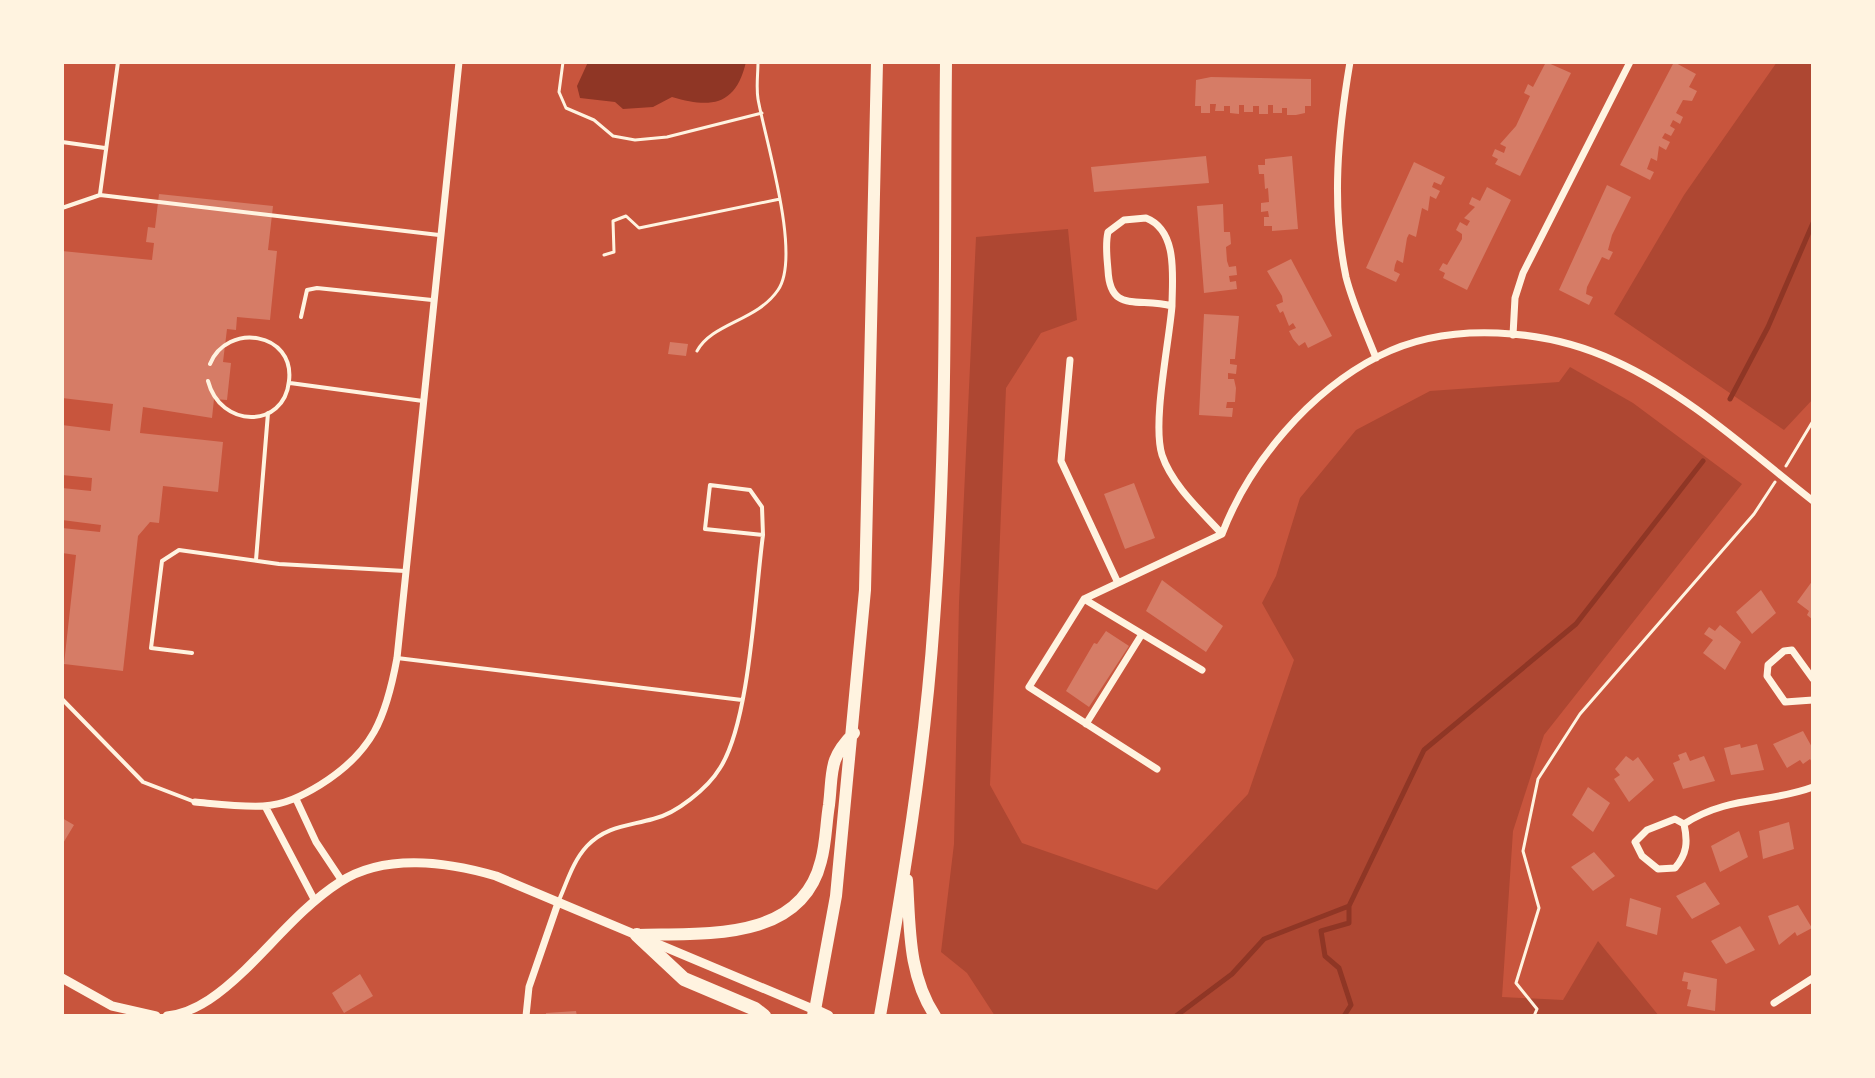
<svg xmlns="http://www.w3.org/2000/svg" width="1875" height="1078" viewBox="0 0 1875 1078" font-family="Roboto,sans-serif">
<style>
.green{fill:#ae4732}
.water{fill:#8f3625}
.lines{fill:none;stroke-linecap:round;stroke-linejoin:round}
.stream{stroke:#8f3625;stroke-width:5}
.building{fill:#d67c66}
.path{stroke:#fff3e0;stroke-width:3}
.service{stroke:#fff3e0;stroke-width:4}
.minor{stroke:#fff3e0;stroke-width:7}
.tertiary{stroke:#fff3e0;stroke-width:9}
.secondary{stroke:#fff3e0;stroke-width:11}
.trunk{stroke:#fff3e0;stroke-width:12}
.motorway{stroke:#fff3e0;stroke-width:14}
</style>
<rect width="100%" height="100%" fill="#c8553d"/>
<path class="green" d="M1777 62H1813V399L1784 430 1614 314 1684 195Z
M1068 229 1077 320 1041 333 1006 388 990 785 1022 843 1157 890 1248 794 1294 660 1262 603 1276 576 1300 498 1356 430 1430 391 1559 382 1570 367 1633 403 1742 484 1544 735 1513 831 1502 997 1563 1000 1598 941 1659 1016H995L967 973 941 952 954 844 959 603 976 237Z"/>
<path class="water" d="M588 62H746C736 105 712 109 672 97L653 107 623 109 615 102 580 98 577 86Z"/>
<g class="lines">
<path class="stream" d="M1730 399 1768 327 1813 223
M1176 1016 1232 974 1264 939 1349 906 1424 750 1576 624 1703 461
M1344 1016 1351 1005 1339 968 1325 956 1321 931 1349 923V906"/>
</g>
<path class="building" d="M1546 62 1571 73 1520 176 1495 164 1498 159 1492 156 1495 149 1504 153 1506 147 1500 144 1516 126 1530 96 1524 93 1528 84 1533 87Z
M1674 62 1696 74 1689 87 1697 91 1692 101 1683 100 1676 113 1683 117 1680 124 1673 120 1670 126 1675 129 1671 136 1665 133 1662 138 1670 142 1666 150 1659 146 1657 161 1651 158 1647 169 1654 172 1650 180 1620 165Z
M1211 77 1311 79V106H1305V113L1296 115H1287V108H1282V113H1273V105H1268V114H1259V106H1253V112H1244V105H1239V114L1230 113V106H1224V111H1215L1216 104H1210V113H1201V106H1195L1196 80Z
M1206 156 1209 183 1094 192 1091 167Z
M1292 156 1298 229 1272 231V226H1264V217H1269L1268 211 1261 212V203L1269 202 1268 188 1265 189 1264 174H1259L1258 165H1265V159Z
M1414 162 1445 177 1441 185 1434 182 1432 187 1440 191 1436 199 1430 196 1428 211 1422 208 1416 237 1409 234 1407 238 1403 263 1397 260 1395 265 1394 271 1400 274 1396 282 1366 268Z
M1607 185 1631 197 1612 235 1608 250 1613 252 1609 260 1602 257 1587 287 1586 294 1593 297 1589 305 1559 290Z
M1487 187 1511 200 1467 290 1443 278 1445 273 1439 270 1443 263 1447 265 1462 239V234L1456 230 1460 222 1467 226 1470 221 1464 218 1475 207 1469 204 1472 197 1480 201Z
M159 194 273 206 268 250 277 251 270 320 237 317 236 330 227 329 223 362 231 363 227 400 214 399 212 418 143 407 140 433 223 442 218 492 163 486 159 523 150 522 138 536 123 671 64 664 76 555 62 553V528L100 532 101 525 62 520V488L91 491 92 478 62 475V425L110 431 113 404 62 398V251L152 260 154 243 146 242 148 227 155 228Z
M1223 204 1224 232H1230L1231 244 1226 247 1227 261 1229 267 1236 266 1237 275 1229 276 1230 282 1236 281 1237 289 1204 293 1197 206Z
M1291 259 1332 336 1308 348 1305 342 1299 346 1293 339 1289 331 1296 328 1293 323 1289 326 1283 311 1280 313 1276 305 1283 302 1282 296 1267 271Z
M1204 314 1239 316 1235 359H1230V364L1237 365 1236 374 1228 373V379H1234L1236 388 1235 402H1227L1226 408H1233L1232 417 1199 415Z
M670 342 688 344 686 356 668 354Z
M1134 483 1155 538 1125 549 1104 494Z
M1162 580 1223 626 1206 652 1146 611Z
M1813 580V620L1807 615 1809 611 1797 602Z
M1761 590 1776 613 1752 634 1736 612Z
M1720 625 1741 642 1725 670 1703 653 1713 640 1704 634 1709 627 1715 631Z
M1106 631 1129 646 1089 707 1066 691 1094 643 1097 644Z
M1803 731 1813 749V764L1810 759 1803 764 1800 760 1787 768 1773 744Z
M1740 744 1741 748 1757 744 1764 770 1731 775 1724 748Z
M1686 752 1690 761 1704 756 1715 781 1683 789 1673 763 1680 760 1678 755Z
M1626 756 1633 761 1638 757 1654 780 1629 802 1614 779 1620 775 1615 769Z
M1588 787 1610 803 1593 832 1572 815Z
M62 818 74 825 62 845Z
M1789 822 1794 849 1763 859 1759 831Z
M1739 831 1748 857 1720 872 1711 846Z
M1594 852 1615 876 1593 891 1571 867Z
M1705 882 1720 904 1692 919 1676 896Z
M1630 898 1661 908 1657 935 1626 926Z
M1798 905 1812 928 1797 936 1795 932 1779 945 1768 916Z
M1740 926 1755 950 1726 964 1711 941Z
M1684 972 1717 979 1715 1011 1687 1006 1691 990 1687 989 1688 982 1682 981Z
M360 974 373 996 344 1013 332 993Z
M576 1011 577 1016H546V1013Z"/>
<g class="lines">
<path class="path" d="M563 62 559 92 566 108 594 120 613 136 635 140 667 137 762 113
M604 255 614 252 613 221 626 216 639 228 780 199
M697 351C712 323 757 321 778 290 802 256 765 139 758 99 756 87 758 74 758 62
M1786 466 1813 421
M1534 1016 1537 1009 1516 983 1539 908 1523 851 1538 779 1580 714 1754 514 1775 482"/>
<path class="service" d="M62 142 105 148
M100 194 118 62
M62 208 100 195 439 235
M301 317 307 290 317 288 432 300
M208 381C220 428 284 430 289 381 295 332 227 322 210 364
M290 383 423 401
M256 560 268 413
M192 653 151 648 162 561 179 550 279 564 405 571
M397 658 742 700
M62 699 143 782 195 802
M559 900C567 882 573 861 587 846 606 826 628 826 653 819 676 814 708 788 720 768 750 722 755 593 763 535L762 507 750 490 710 485 705 529 763 535"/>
<path class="minor" d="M1350 62C1338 133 1331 205 1346 277 1353 305 1366 332 1376 358
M1146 218C1179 231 1172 279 1172 306 1138 297 1110 314 1108 270 1107 257 1105 245 1108 232L1124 220Z
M1172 306C1169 343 1152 423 1162 455 1172 485 1201 511 1222 534
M1513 335 1515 298 1523 273 1630 62
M1070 360 1061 461 1118 583
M1222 534C1249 463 1310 391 1379 356 1449 320 1547 329 1615 361 1688 394 1750 452 1813 501
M1084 599 1202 670
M1813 679 1792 650 1784 651 1768 665 1767 676 1785 702 1813 700
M1086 724 1142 634
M1157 769 1029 687 1084 599 1222 534
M296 799 316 842 342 881
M195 802C217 804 240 807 263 806 284 805 302 796 320 785 373 752 386 718 397 658L459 62
M265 806 315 901
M1675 819 1684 824C1688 842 1687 854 1675 868L1658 869 1642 856 1635 842 1647 830Z
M1684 824C1729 795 1768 804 1813 787
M1774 1003 1813 978
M526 1016 529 987 558 903"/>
<path class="tertiary" d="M62 978 112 1006 156 1016
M167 1016C197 1013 223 991 245 970 275 941 304 905 340 882 385 853 448 862 496 876L815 1010"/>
<path class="secondary" d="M815 1010 828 1016"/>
<path class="trunk" d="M907 880C910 928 908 975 935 1016
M637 935C702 933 801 943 821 861 826 843 826 823 829 805 833 771 828 759 854 733
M815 1010 836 896 865 590 877 62
M880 1016C903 885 925 752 934 620 948 434 944 248 946 62"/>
<path class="motorway" d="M637 935 684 979 755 1009 764 1016
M814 1016 815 1010"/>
</g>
<rect width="1875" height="1078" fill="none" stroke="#fff3e0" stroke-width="128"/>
</svg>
